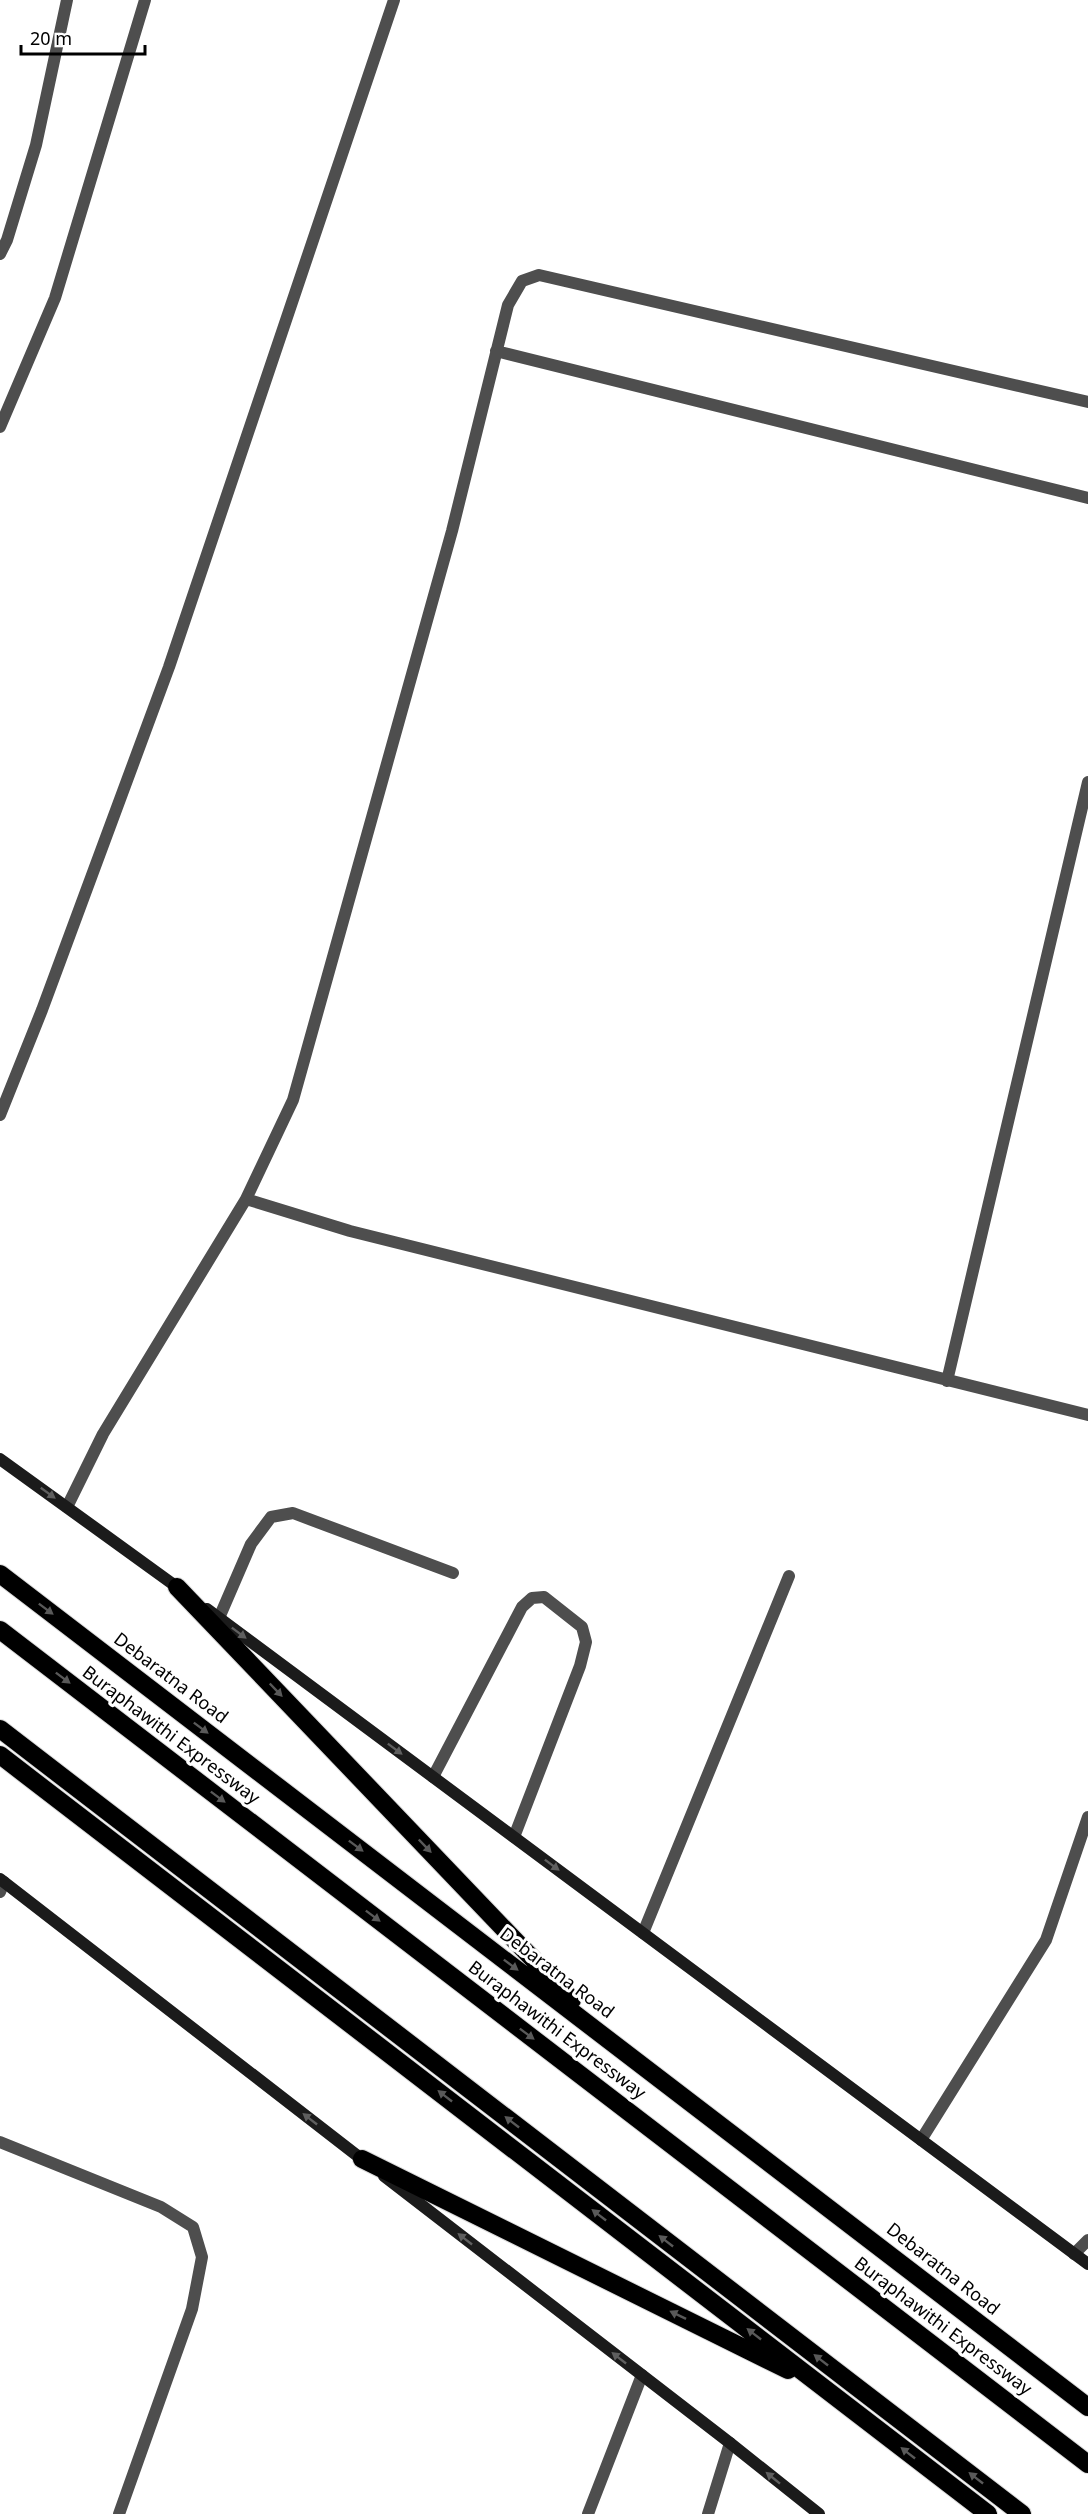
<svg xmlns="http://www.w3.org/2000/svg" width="1088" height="2514" viewBox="0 0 1088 2514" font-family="'Noto Sans',sans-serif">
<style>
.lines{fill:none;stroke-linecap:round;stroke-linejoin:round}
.highway-casing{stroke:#dbdbdb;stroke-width:20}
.lane{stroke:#4e4e4e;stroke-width:12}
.street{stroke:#4e4e4e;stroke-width:12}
.secondary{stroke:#1b1b1b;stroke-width:12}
.highway{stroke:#000;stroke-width:18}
.oneway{fill:#5f5f5f}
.oneway2{fill:#595959}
.labels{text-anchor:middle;stroke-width:6;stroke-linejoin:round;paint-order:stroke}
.street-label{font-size:18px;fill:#000;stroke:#fff}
</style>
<rect width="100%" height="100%" fill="#fff"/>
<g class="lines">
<defs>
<path id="highway" d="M0 1574 1088 2407
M177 1587 572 2000
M0 1630 1088 2464
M0 1729 1022 2514
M0 1755 988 2514
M362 2159 788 2370"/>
</defs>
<use href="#highway" class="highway-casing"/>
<path class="lane" d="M0 254 7 240 36 145 67 0
M496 351 1088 498
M0 427 55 298 145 0
M246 1199 350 1231 1088 1415
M947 1381 1088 782
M67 1507 103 1434 246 1199 293 1100 452 531 508 305 522 281 539 275 1088 402
M219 1618 251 1544 271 1517 293 1513 453 1573
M433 1777 522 1607 532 1598 544 1597 582 1627 586 1642 580 1666 514 1837
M0 1892 4 1882
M643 1933 789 1576
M921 2140 1046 1940 1088 1817
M0 2142 161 2207 193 2227 202 2257 192 2309 119 2514
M1074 2254 1088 2240
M588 2514 642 2375
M708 2514 730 2443"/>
<path class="street" d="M0 1115 42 1010 169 667 394 0"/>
<path class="secondary" d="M0 1459 181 1590
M207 1609 1088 2264
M0 1879 368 2164
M384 2176 730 2443 819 2514"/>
<use href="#highway" class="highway"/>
</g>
<defs><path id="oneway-solid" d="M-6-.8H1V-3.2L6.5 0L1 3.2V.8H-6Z" transform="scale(1.5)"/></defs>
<g class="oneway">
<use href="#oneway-solid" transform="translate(48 1493) rotate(36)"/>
<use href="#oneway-solid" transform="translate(239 1633) rotate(37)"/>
<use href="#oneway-solid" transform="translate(395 1749) rotate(37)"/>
<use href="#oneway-solid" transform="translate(552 1865) rotate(37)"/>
<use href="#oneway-solid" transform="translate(310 2119) rotate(-142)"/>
<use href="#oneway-solid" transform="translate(465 2239) rotate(-142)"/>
<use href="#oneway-solid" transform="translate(619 2358) rotate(-142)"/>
<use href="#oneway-solid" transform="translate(773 2478) rotate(-141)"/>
</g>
<g class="oneway2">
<use href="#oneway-solid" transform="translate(46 1609) rotate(37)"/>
<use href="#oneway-solid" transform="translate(63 1678) rotate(37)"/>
<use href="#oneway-solid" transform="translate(276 1690) rotate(46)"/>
<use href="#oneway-solid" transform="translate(201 1728) rotate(37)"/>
<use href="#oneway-solid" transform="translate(218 1797) rotate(37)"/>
<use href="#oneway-solid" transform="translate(356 1846) rotate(37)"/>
<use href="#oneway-solid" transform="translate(425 1846) rotate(46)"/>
<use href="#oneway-solid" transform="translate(373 1916) rotate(37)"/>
<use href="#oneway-solid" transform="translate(511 1965) rotate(37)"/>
<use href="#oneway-solid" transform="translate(527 2034) rotate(37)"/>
<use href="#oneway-solid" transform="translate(445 2096) rotate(-142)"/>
<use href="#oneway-solid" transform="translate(512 2122) rotate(-142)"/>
<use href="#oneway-solid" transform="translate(599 2215) rotate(-142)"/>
<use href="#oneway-solid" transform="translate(666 2241) rotate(-142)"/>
<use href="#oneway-solid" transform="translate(678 2315) rotate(-154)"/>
<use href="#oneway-solid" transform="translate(754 2334) rotate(-142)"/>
<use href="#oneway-solid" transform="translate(821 2360) rotate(-142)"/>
<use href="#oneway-solid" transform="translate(908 2453) rotate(-142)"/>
<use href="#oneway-solid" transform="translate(976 2478) rotate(-142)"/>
</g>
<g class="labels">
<g class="street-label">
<text transform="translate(171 1678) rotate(37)" y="6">Debaratna Road</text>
<text transform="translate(171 1735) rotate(37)" y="6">Buraphawithi Expressway</text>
<text transform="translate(557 1973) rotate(37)" y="6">Debaratna Road</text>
<text transform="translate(557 2030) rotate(37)" y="6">Buraphawithi Expressway</text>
<text transform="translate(943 2269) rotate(38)" y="6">Debaratna Road</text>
<text transform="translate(943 2326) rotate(37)" y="6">Buraphawithi Expressway</text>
</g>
</g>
<path d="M21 45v9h124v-9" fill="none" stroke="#000000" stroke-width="3"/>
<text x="30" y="45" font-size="18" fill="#000000" stroke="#ffffff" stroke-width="4.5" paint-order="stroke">20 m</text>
</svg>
